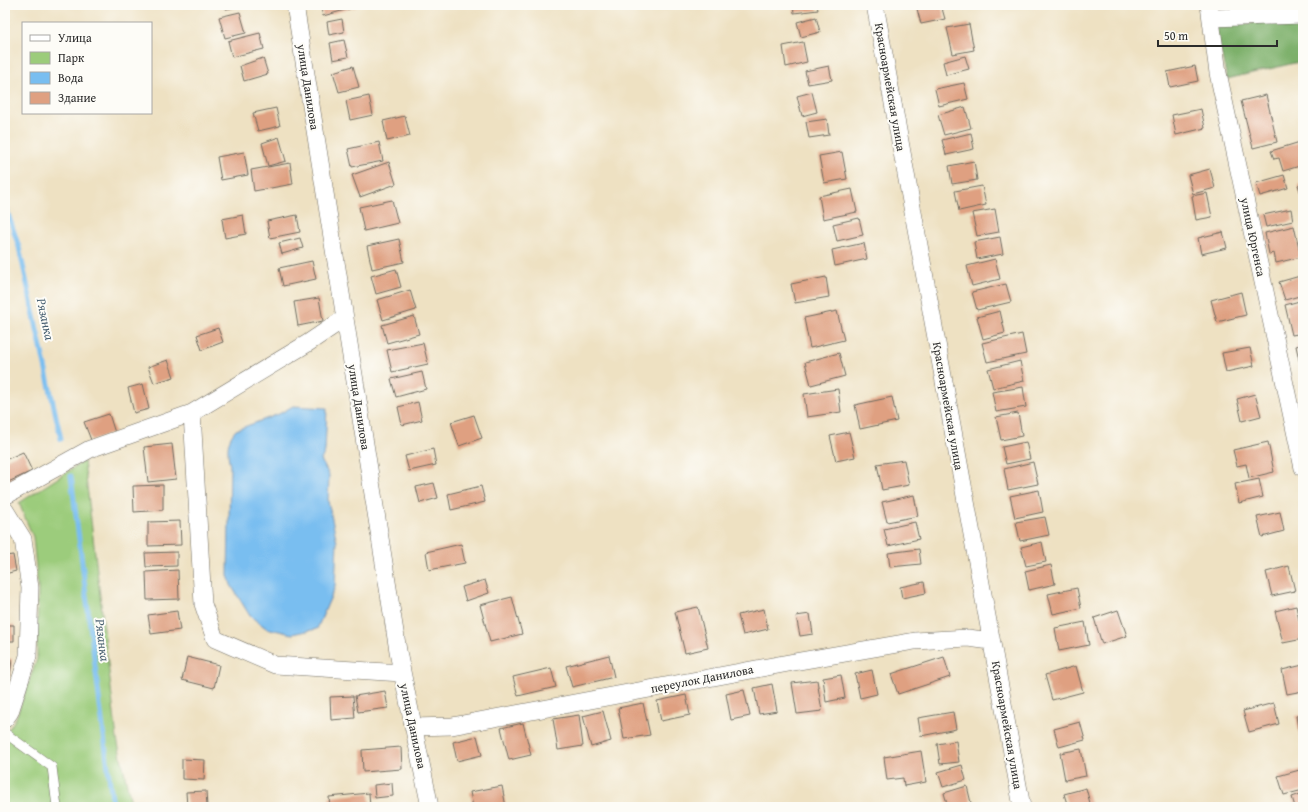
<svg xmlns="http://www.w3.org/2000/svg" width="1308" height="812" viewBox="0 0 1308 812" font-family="'Gentium Book Plus',serif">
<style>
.green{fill:#9ccc7b;stroke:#647c53}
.forest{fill:#7db06b;stroke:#546e4b}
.water{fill:#79bef0;stroke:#52748e}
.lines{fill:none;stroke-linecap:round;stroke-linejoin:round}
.stream{stroke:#79bef0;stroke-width:5}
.building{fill:#dfa081}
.service-casing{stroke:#6f6b60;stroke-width:10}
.minor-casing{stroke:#6f6b60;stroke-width:18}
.service{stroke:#fff;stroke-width:9}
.minor{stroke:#fff;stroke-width:17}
.labels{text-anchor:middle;stroke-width:4;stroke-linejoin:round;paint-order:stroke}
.street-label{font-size:12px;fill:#2b2b2b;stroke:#fdfcf7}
.water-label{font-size:13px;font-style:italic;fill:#465e70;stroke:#fdfcf7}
</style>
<rect width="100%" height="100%" fill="#fdfcf7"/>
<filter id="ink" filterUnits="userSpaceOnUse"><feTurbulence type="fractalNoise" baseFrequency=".025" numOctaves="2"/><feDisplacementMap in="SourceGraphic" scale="8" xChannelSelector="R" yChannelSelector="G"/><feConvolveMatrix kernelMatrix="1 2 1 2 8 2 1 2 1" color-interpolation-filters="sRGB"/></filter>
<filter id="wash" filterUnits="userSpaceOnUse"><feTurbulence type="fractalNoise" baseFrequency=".012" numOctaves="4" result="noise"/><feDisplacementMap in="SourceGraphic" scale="16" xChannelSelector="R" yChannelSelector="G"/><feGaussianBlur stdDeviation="0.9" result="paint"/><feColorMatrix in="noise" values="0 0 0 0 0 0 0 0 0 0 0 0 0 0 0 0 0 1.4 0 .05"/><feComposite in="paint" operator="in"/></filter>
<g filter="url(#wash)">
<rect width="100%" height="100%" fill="#eee1c2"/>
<path class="green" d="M84 461 117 739 132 807H5V735L16 718 37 659 38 588 33 537 19 503Z"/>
<path class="forest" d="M1303 20V61L1227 79 1215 25Z"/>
<path class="water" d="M293 406 327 408 325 451 321 460 329 475 328 501 337 542 335 587 317 629 292 634 266 628 250 616 231 585 228 575 230 466C227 452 226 441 236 430L279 414Z"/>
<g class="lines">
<path class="stream" d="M5 205 19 247 61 439
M71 476 113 807"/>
</g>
<g id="blocks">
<path class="building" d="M225 5H241V6L226 9Z
M320 5H356V7L323 16Z
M793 5H817L818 10 794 13Z
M916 5H941L945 19 921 24Z
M240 12 246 33 225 38 219 17Z
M816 17 820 32 801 37 797 22Z
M342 19 344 32 329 35 327 22Z
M969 24 974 50 953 54 947 28Z
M260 33 264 49 232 57 228 41Z
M344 40 348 57 333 60 330 43Z
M803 42 807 62 786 67 783 46Z
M965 56 969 69 946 75 943 62Z
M263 58 268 74 244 81 240 66Z
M353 66 359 87 339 92 333 72Z
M829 66 832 80 808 84 805 71Z
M1195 66 1198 81 1170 87 1167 72Z
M964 83 968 99 939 106 935 89Z
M812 92 817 112 802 116 797 96Z
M1266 95 1277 142 1253 148 1241 101Z
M369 96 373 115 350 120 346 101Z
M965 107 971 128 944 135 938 115Z
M276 108 280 126 258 131 253 113Z
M1201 109 1205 128 1176 135 1172 115Z
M405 116 410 136 387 141 383 121Z
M827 119 829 135 809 138 806 122Z
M971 133 974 149 946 155 942 140Z
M279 137 286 161 268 166 262 143Z
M379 142 383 161 352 167 348 149Z
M1300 142 1303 153V165L1283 171 1279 158 1274 159 1271 151Z
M244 152 248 175 221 180 217 157Z
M842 152 847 179 824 183 819 156Z
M974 161 977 180 952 184 949 166Z
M389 162 396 184 360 197 352 175Z
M290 163 293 184 254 191 251 170Z
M1210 169 1215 188 1193 194 1188 175Z
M1284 175 1288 188 1260 196 1256 183Z
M1303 183V200L1298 185Z
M982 186 986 205 959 211 955 191Z
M852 189 857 212 823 219 819 196Z
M1207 193 1212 217 1196 220 1192 196Z
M392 200 398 223 364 231 359 207Z
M995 209 999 232 977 236 972 213Z
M1291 209 1293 221 1266 227 1263 215Z
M243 215 246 234 225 238 222 219Z
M297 215 300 232 270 238 267 221Z
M859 218 863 235 837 241 833 224Z
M1294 226 1301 257 1276 263 1274 253 1269 254 1265 233Z
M1223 232 1227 248 1201 254 1198 238Z
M1000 237 1003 254 977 259 974 242Z
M300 238 303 248 282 254 279 243Z
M399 239 404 262 372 269 367 246Z
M864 243 867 259 835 266 832 250Z
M995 259 1000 279 972 286 967 266Z
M312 261 316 279 283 286 279 268Z
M396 269 401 287 376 294 371 276Z
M1300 276 1303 286V295L1285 300 1279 282Z
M826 277 829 297 795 303 791 284Z
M1006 284 1011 302 977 310 972 292Z
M410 290 416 310 383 320 377 300Z
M1241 292 1246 315 1217 322 1211 300Z
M319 298 323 321 298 326 294 302Z
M1303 300V333L1292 335 1285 305Z
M837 311 844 340 810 348 804 318Z
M1000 311 1005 333 983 339 977 317Z
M414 316 419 334 387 343 382 325Z
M218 328 223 342 202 350 197 335Z
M1022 334 1026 354 987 362 982 343Z
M423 343 428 364 392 372 387 350Z
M1303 344V373H1302L1296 346Z
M1250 348 1254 366 1226 372 1222 353Z
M839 353 845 376 811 385 805 362Z
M168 360 174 377 154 383 148 367Z
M1020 361 1024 381 993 388 988 369Z
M422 372 426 389 396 397 391 379Z
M143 384 149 409 134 413 128 388Z
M1023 387 1026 407 996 412 992 392Z
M838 389 841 412 807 417 804 394Z
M1255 394 1261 416 1242 421 1237 399Z
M892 397 897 421 860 429 855 405Z
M418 402 422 420 402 425 398 407Z
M1018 413 1022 436 1001 440 996 417Z
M109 414 115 433 91 440 84 422Z
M474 415 482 438 459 446 451 422Z
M849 432 855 457 836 461 830 436Z
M1026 442 1030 459 1006 464 1002 447Z
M1268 442 1274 472 1249 478 1246 464 1237 466 1233 450Z
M172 444 176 479 148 482 144 447Z
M433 449 436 465 409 471 405 456Z
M23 452 32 471 6 483 5 480V460Z
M904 460 909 485 882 490 877 464Z
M1033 462 1038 484 1008 490 1004 469Z
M1259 479 1263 497 1239 503 1235 484Z
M434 483 438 498 420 503 416 487Z
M163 485V510L134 512 133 486Z
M481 486 485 502 451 510 448 494Z
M1039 490 1043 512 1015 518 1010 496Z
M914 495 918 516 887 522 882 502Z
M1280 512 1284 531 1262 537 1257 517Z
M1045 517 1049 535 1020 541 1016 522Z
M180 521 181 545 148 546V522Z
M915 522 919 539 888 546 884 529Z
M1042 542 1046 562 1026 566 1021 547Z
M461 544 465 563 429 570 426 552Z
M919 549 921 564 890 567 888 553Z
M177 552V566L146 567 145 553Z
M13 555 16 571 5 574V556Z
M1051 565 1055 584 1029 590 1025 571Z
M1289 566 1295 591 1272 596 1266 572Z
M178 570 179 599 147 600 146 572Z
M485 580 489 593 466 601 462 587Z
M924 582 926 593 902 598 900 587Z
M1077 588 1081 608 1053 614 1048 594Z
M512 597 522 634 490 642 480 605Z
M1296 606 1303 639 1283 643 1275 611Z
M698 607 708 648 685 653 675 612Z
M764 609 768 629 743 635 738 615Z
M1118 610 1127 636 1102 644 1094 618Z
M177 611 180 630 151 634 148 615Z
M810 614 813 634 800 636 796 616Z
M1085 622 1089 645 1059 651 1055 628Z
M5 625H14V641H5Z
M609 655 614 677 572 687 566 666Z
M187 657 219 665 214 688 182 680Z
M944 657 950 677 898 694 891 674Z
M5 658 12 659 10 677H5Z
M1303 665V691L1287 694 1282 670Z
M1076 666 1083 692 1052 700 1045 675Z
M551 668 556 687 518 696 513 677Z
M872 670 877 694 860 698 855 674Z
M841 675 845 698 826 702 823 678Z
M817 680 822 711 797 714 792 683Z
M772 684 777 711 759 714 754 688Z
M744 690 750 716 731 720 726 694Z
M385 691 388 708 358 712 355 696Z
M686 695 690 715 661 721 657 701Z
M353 696 355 718 331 720 330 697Z
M643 703 650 735 624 739 618 708Z
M1274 703 1279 724 1249 732 1243 711Z
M603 711 611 741 591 747 583 716Z
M953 712 956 729 921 736 918 718Z
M579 715 583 746 558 750 553 719Z
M1303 715V744H1301L1296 716Z
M1080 722 1085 740 1059 747 1054 729Z
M523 723 531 755 509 760 501 728Z
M477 736 482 755 457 761 453 742Z
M956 741 959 762 940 764 937 744Z
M401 747 402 769 363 772 362 750Z
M1081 749 1086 776 1065 780 1060 753Z
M921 751 926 782 904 786 903 778 887 780 884 757Z
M182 759 205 760 204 780 182 779Z
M962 765 966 780 943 787 938 772Z
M1303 769V790L1284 795 1278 776Z
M392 783 393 796 375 798 374 785Z
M502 786 506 807H473L470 792Z
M967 786 972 807H948L944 793Z
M1086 788 1091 807H1068L1064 794Z
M206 791 207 807H187L186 792Z
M369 793 370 807H330L329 797Z
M1303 793V807H1295L1292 797Z"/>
</g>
</g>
<g filter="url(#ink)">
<use href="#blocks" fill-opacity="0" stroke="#6f6b60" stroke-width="1"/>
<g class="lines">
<defs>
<path id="service" d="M5 733 52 767 57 807"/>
<path id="minor" d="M295 5 399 657 430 807
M875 5 1022 807
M1209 5 1218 73 1303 468
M1212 18 1303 15
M192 413 203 604 215 639 275 665 402 673
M5 496 90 449 192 413 308 343 345 318
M5 510 23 539 30 588 28 656 10 712 5 719
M413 727 452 726 794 662 915 641 968 638 991 641"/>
</defs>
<use href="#service" class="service-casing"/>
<use href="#minor" class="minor-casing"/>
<use href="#service" class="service"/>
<use href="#minor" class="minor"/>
</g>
</g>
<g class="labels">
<g class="street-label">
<text transform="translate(308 87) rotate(81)" y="4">улица Данилова</text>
<text transform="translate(890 87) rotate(80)" y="4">Красноармейская улица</text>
<text transform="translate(1253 237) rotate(78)" y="4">улица Юргенса</text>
<text transform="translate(948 406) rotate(80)" y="4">Красноармейская улица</text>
<text transform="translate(359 407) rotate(81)" y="4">улица Данилова</text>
<text transform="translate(702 679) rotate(-11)" y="4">переулок Данилова</text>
<text transform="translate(1007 725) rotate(80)" y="4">Красноармейская улица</text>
<text transform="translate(413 726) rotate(78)" y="4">улица Данилова</text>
</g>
<g class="water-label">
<text transform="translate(46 319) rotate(78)" y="5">Рязанка</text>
<text transform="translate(103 640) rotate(83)" y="5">Рязанка</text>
</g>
</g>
<rect width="1308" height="812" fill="none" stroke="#fdfcf7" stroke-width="20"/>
<rect x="22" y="22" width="130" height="92" fill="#fdfcf7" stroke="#a9a8a5"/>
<rect x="30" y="35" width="20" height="6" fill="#ffffff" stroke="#a9a8a5"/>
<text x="58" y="42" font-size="12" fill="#2b2b2b">Улица</text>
<rect x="30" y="52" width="20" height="12" fill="#9ccc7b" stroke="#a9a8a5"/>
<text x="58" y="62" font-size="12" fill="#2b2b2b">Парк</text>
<rect x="30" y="72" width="20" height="12" fill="#79bef0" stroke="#a9a8a5"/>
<text x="58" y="82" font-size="12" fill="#2b2b2b">Вода</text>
<rect x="30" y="92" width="20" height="12" fill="#dfa081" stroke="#a9a8a5"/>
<text x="58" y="102" font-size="12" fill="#2b2b2b">Здание</text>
<path d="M1158 40v6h119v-6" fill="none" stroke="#2b2b2b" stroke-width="2"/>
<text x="1164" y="40" font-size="12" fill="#2b2b2b" stroke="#fdfcf7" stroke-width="3" paint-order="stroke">50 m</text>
</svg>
